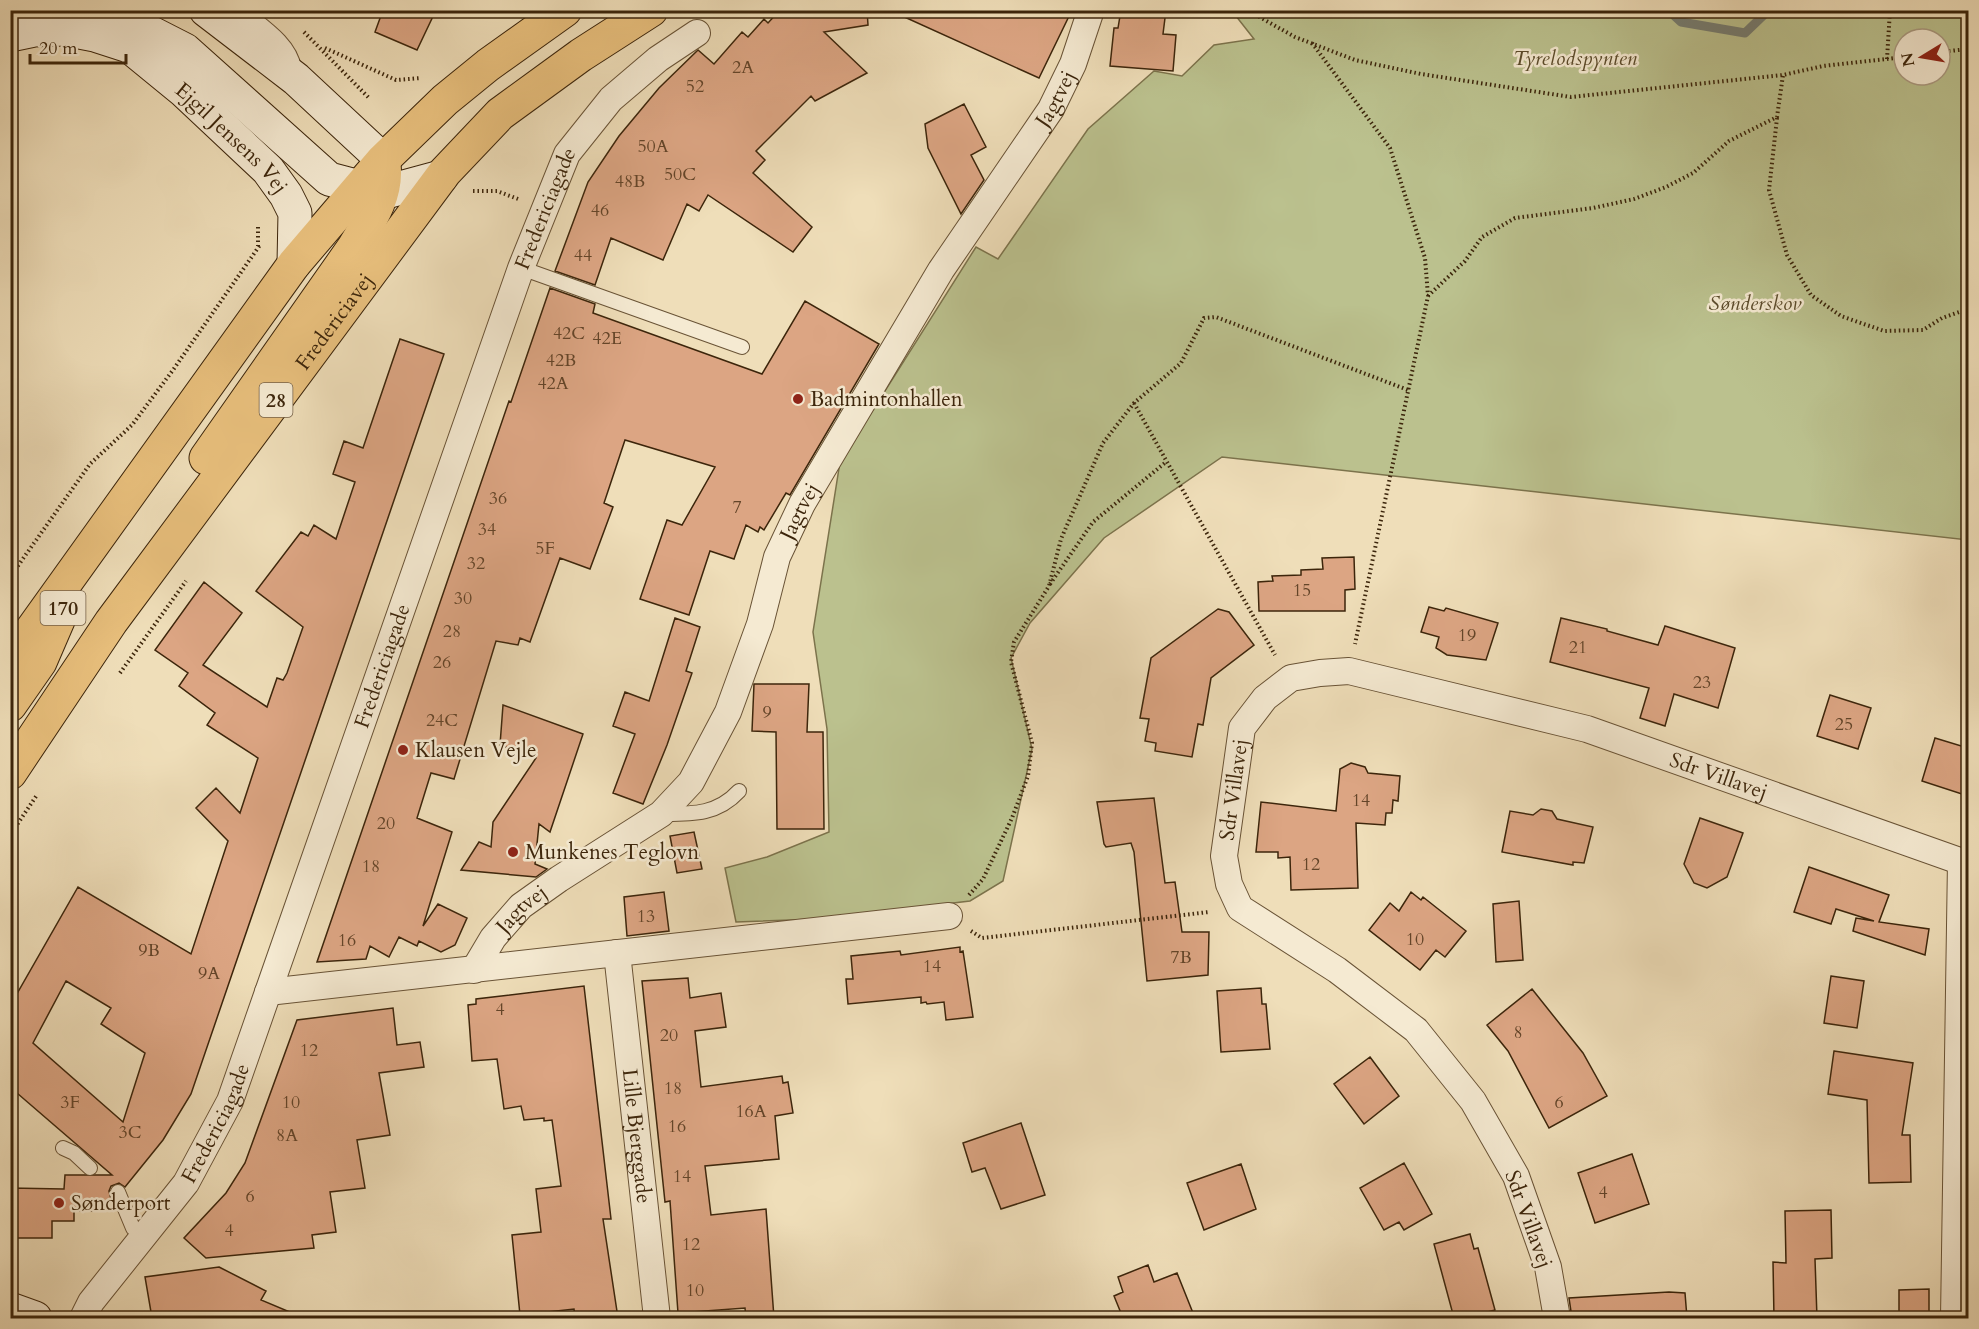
<svg xmlns="http://www.w3.org/2000/svg" width="1979" height="1329" viewBox="0 0 1979 1329" font-family="Cardo,serif">
<style>
.green{fill:#bbc18e;stroke:#7c734c;stroke-width:1.5;fill-rule:evenodd}
.lines{fill:none;stroke-linecap:round;stroke-linejoin:round}
.stream{stroke:#767e73;stroke-width:9}
.building{fill:#dca583;stroke:#3c250b;stroke-width:1.5;fill-rule:evenodd}
.lane-casing{stroke:#695336;stroke-width:16}
.street-casing{stroke:#695336;stroke-width:28}
.secondary-casing{stroke:#3c250b;stroke-width:35}
.primary-casing{stroke:#3c250b;stroke-width:35}
.path{stroke:#3c250b;stroke-width:4;stroke-dasharray:1.5 3;stroke-linecap:butt}
.lane{stroke:#f5ead2;stroke-width:14}
.street{stroke:#f5ead2;stroke-width:26}
.secondary{stroke:#f5ead2;stroke-width:33}
.primary{stroke:#e8bf7c;stroke-width:33}
.poi-dot{fill:#8f2418;stroke:#f5ead2;stroke-width:2}
.labels{text-anchor:middle;stroke-width:5;stroke-linejoin:round;paint-order:stroke}
.number-label{font-size:18px;fill:#644529}
.shield{fill:#f5ead2;stroke:#746047;stroke-width:1.5}
.shield-label{font-size:20px;font-weight:bold;fill:#3c250b}
.park-label{font-size:21px;font-style:italic;fill:#5c4c2c;stroke:#f5ead2}
.street-label{font-size:21px;fill:#3c250b;stroke:#f5ead2}
.poi-label{font-size:21px;fill:#3c250b;stroke:#f5ead2;text-anchor:start}
</style>
<rect width="100%" height="100%" fill="#efdeb9"/>
<filter id="stains"><feTurbulence type="fractalNoise" baseFrequency=".00333" numOctaves="4"/><feColorMatrix values="0 0 0 0 .2 0 0 0 0 .09 0 0 0 0 .02 0 0 0 .5 -.17"/></filter>
<radialGradient id="worn" r=".72"><stop offset=".6" stop-color="#630" stop-opacity="0"/><stop offset="1" stop-color="#630" stop-opacity=".3"/></radialGradient>
<path class="green" d="M1232 11H1968V540L1222 457 1104 538 1030 623 1011 658 1032 749 1003 881 970 901 818 919 736 922 725 868 767 857 829 832 827 729 813 632 840 462 976 247 998 259 1088 129 1154 71 1182 76 1214 45 1254 39ZM1904 39H1940V75H1904Z"/>
<g class="lines">
<path class="stream" d="M1668 10 1681 22 1745 33 1769 10"/>
</g>
<path class="building" d="M383 10H436L417 50 375 32Z
M780 10H867L868 25 824 32 867 73 815 101 811 96 756 151 765 160 753 173 812 227 793 252 708 195 699 211 687 204 663 260 611 238 595 285 555 271 588 182 619 136 659 88 698 50 714 64 742 32 748 37 764 19 768 23Z
M889 10H1072L1039 78Z
M1121 10H1166L1163 34 1176 35 1173 71 1110 66 1114 28H1118Z
M964 104 986 147 971 155 984 180 961 214 928 148 925 124Z
M550 288 595 304 593 313 762 374 805 301 879 344 790 495 786 493 764 530 760 527 758 532 746 525 734 559 710 551 689 615 640 599 667 520 682 525 715 467 625 440 604 503 613 507 590 569 560 558 530 642 520 638 518 645 496 641 454 779 431 773 417 818 452 832 423 926 438 904 467 918 455 945 441 952 419 941 417 946 399 937 389 957 370 946 366 959 317 962 509 401 511 402Z
M400 339 444 354 191 1094 163 1140 125 1187 119 1183 111 1186 109 1191 111 1199 99 1211H74V1221H52V1238H10V1188L64 1189 65 1175H112L10 1087V1006L78 887 191 954 228 841 196 808 216 788 240 813 258 758 207 725 215 713 179 686 188 673 155 650 204 582 242 613 203 665 267 707 277 678 283 680 287 673 303 627 256 591 301 532 308 536 314 525 336 539 355 482 333 474 344 441 363 448ZM66 981 111 1008 101 1024 145 1053 123 1122 33 1043Z
M1354 557 1355 589 1345 590V611H1259L1258 582 1273 581 1272 576 1301 575V570L1323 569 1322 558Z
M1429 607 1444 611 1446 608 1498 623 1486 660 1447 655 1436 648 1439 637 1421 632Z
M1218 609 1229 612 1254 645 1211 678 1203 725 1198 724 1192 757 1155 751 1156 743 1145 741 1149 719 1140 718 1151 658Z
M675 618 700 627 686 671 692 673 667 745 643 804 613 793 635 734 613 726 625 692 649 701Z
M1561 618 1607 629V631L1658 645 1665 626 1735 648 1718 708 1674 694 1665 726 1640 718 1649 688 1550 662Z
M754 684H809L807 732H823L824 829H777L776 732 752 731Z
M1830 695 1871 708 1858 749 1817 736Z
M503 705 583 734 550 832 539 824 535 864 547 869 536 877 461 870 479 842 491 847 493 822 536 758 500 745Z
M1935 738 1968 748V796L1922 781Z
M1351 763 1365 767 1368 773 1400 776 1398 801 1393 800 1392 813H1386L1385 825 1356 823 1358 888 1291 890 1290 857 1278 858V852H1256L1261 802 1336 811 1340 769Z
M1154 798 1165 883 1175 882 1182 932H1209L1208 975 1147 981 1134 852 1131 843 1106 847 1104 844 1097 802Z
M1541 809 1552 811 1557 819 1593 827 1584 863 1573 862V865L1502 852 1510 811 1533 815Z
M1700 818 1743 833 1727 877 1707 888 1694 883 1684 864Z
M694 832 702 869 677 873 670 836Z
M1809 867 1889 895 1879 922 1929 929 1925 955 1853 931 1856 918 1874 921 1836 909 1831 924 1794 912Z
M664 892 669 931 627 936 624 897Z
M1411 892 1421 900 1423 897 1466 931 1445 957 1436 950 1420 970 1369 930 1390 903 1399 911Z
M1519 901 1523 960 1496 962 1493 904Z
M960 947V952L963 951 973 1017 946 1020 944 1002 927 1004 926 1002 921 1003V997L848 1004 846 979H853L851 956 900 951 901 955Z
M1831 976 1864 981 1857 1028 1824 1023Z
M688 978 690 998 721 993 726 1027 695 1031 701 1087 782 1076 783 1083 788 1082 793 1113 775 1116 779 1159 705 1166 711 1215 766 1209 774 1318H746L745 1308 678 1313 670 1201 665 1202 642 981Z
M584 986 611 1219H603L618 1318H575L574 1309 520 1315 512 1235 541 1232 536 1189 561 1186 552 1120 544 1121V1118L524 1120 521 1106 504 1109 497 1059 472 1061 468 1005 476 1004V999Z
M1261 988 1262 1004H1266L1270 1049 1221 1052 1217 991Z
M1532 989 1583 1053 1607 1096 1549 1128 1508 1051 1487 1025Z
M393 1008 397 1045 420 1042 424 1067 379 1073 390 1135 357 1140 365 1188 330 1192 336 1232 312 1235 314 1248 206 1258 184 1238 226 1193 245 1163 297 1020Z
M1834 1051 1913 1063 1902 1135H1910L1911 1182 1869 1183 1867 1100 1828 1094Z
M1370 1057 1399 1096 1364 1124 1334 1084Z
M1021 1123 1045 1195 1001 1209 985 1168 972 1172 963 1143Z
M1632 1154 1649 1204 1595 1223 1578 1173Z
M1404 1163 1432 1214 1404 1230 1399 1222 1384 1230 1360 1188Z
M1241 1164 1256 1209 1204 1230 1187 1183Z
M1831 1210 1832 1258 1815 1259 1817 1318H1774L1773 1262 1786 1263 1785 1211Z
M1470 1234 1474 1249 1478 1248 1495 1310 1465 1318H1454L1434 1244Z
M1148 1265 1154 1282 1177 1273 1195 1318H1123L1114 1296 1123 1292 1118 1277Z
M219 1267 266 1291 261 1300 304 1318H152L145 1277Z
M1929 1289V1314H1899V1290Z
M1669 1292 1685 1293 1687 1318H1572L1569 1298Z"/>
<g class="lines">
<defs>
<path id="lane" d="M243 10C262 26 290 43 294 68
M521 268 742 347
M661 814C692 814 717 815 739 791
M63 1148 74 1153 90 1168
M118 1192 133 1228 144 1236"/>
<g id="street">
<path id="s1" d="M617 953 657 1318"/>
<path id="s2" d="M474 970 493 938 521 906 559 879 661 814 691 782 728 712 760 624 777 557 802 504 941 270 1051 109 1073 64 1091 10"/>
<path d="M268 992 949 916"/>
<path id="s3" d="M83 1318 91 1302 186 1183 230 1101 521 268 567 154 611 99 658 59 697 33"/>
<path id="s4" d="M1557 1318 1548 1267 1516 1176 1473 1101 1416 1030 1337 970 1240 908 1229 884 1224 856 1242 728 1265 698 1291 678 1320 673 1349 671 1587 729 1968 864"/>
<path d="M1954 1318 1961 861"/>
</g>
<g id="secondary">
<path d="M206 10 296 79 383 160"/>
<path d="M102 31 112 26 140 27 185 50 329 179 382 193 441 177"/>
<path id="s5" d="M10 35 34 30 64 29 95 35 129 46 184 91 268 170 286 195 295 213 294 264"/>
<path d="M10 1309 35 1318"/>
</g>
<g id="primary">
<path d="M206 458 354 247C369 222 388 195 384 165"/>
<path d="M10 660 294 264 383 160 445 100 488 65 565 10"/>
<path d="M10 705 40 662 62 611"/>
<path id="s6" d="M10 773 111 622 445 172 500 114 581 55 651 10"/>
</g>
</defs>
<use href="#lane" class="lane-casing"/>
<use href="#street" class="street-casing"/>
<use href="#secondary" class="secondary-casing"/>
<use href="#primary" class="primary-casing"/>
<path class="path" d="M1247 10 1295 37 1355 60 1421 74 1571 97 1783 75 1823 66 1904 57
M304 32 370 99
M1312 43 1390 148 1425 258 1428 296 1355 644
M325 48 396 80 421 78
M1940 52 1968 49
M1887 59 1890 10
M1777 118 1769 190 1787 255 1811 295 1841 316 1884 331 1923 330 1942 318 1968 309
M473 191H497L518 199
M258 227V246
M1428 296 1465 261 1482 237 1515 218 1593 208 1634 199 1666 187 1693 173 1729 141 1777 117 1783 75
M1134 403 1275 655
M10 577 90 464 132 425 173 370 260 245
M1050 584 1093 522 1166 462
M120 673 186 581
M10 835 37 795
M969 895 983 879 1012 818 1028 776 1032 743 1011 662 1014 642 1049 586 1061 539 1103 443 1134 403 1181 363 1204 318 1216 317 1408 390
M971 931 982 938 1209 912"/>
<use href="#lane" class="lane"/>
<use href="#street" class="street"/>
<use href="#secondary" class="secondary"/>
<use href="#primary" class="primary"/>
</g>
<g class="poi-dot">
<circle cx="798" cy="399" r="6"/>
<circle cx="403" cy="750" r="6"/>
<circle cx="513" cy="852" r="6"/>
<circle cx="59" cy="1203" r="6"/>
</g>
<g class="labels">
<g class="number-label">
<text x="743" y="73">2A</text>
<text x="695" y="92">52</text>
<text x="653" y="152">50A</text>
<text x="680" y="180">50C</text>
<text x="630" y="187">48B</text>
<text x="600" y="216">46</text>
<text x="583" y="261">44</text>
<text x="569" y="339">42C</text>
<text x="607" y="344">42E</text>
<text x="561" y="366">42B</text>
<text x="553" y="389">42A</text>
<text x="498" y="504">36</text>
<text x="737" y="513">7</text>
<text x="487" y="535">34</text>
<text x="545" y="554">5F</text>
<text x="476" y="569">32</text>
<text x="1302" y="596">15</text>
<text x="463" y="604">30</text>
<text x="452" y="637">28</text>
<text x="1467" y="641">19</text>
<text x="1578" y="653">21</text>
<text x="442" y="668">26</text>
<text x="1702" y="688">23</text>
<text x="767" y="718">9</text>
<text x="442" y="726">24C</text>
<text x="1844" y="730">25</text>
<text x="1361" y="806">14</text>
<text x="386" y="829">20</text>
<text x="1311" y="870">12</text>
<text x="371" y="872">18</text>
<text x="646" y="922">13</text>
<text x="1415" y="945">10</text>
<text x="347" y="946">16</text>
<text x="149" y="956">9B</text>
<text x="1181" y="963">7B</text>
<text x="932" y="972">14</text>
<text x="209" y="979">9A</text>
<text x="500" y="1015">4</text>
<text x="1518" y="1038">8</text>
<text x="669" y="1041">20</text>
<text x="309" y="1056">12</text>
<text x="673" y="1094">18</text>
<text x="70" y="1108">3F</text>
<text x="291" y="1108">10</text>
<text x="1559" y="1108">6</text>
<text x="751" y="1117">16A</text>
<text x="677" y="1132">16</text>
<text x="130" y="1138">3C</text>
<text x="287" y="1141">8A</text>
<text x="682" y="1182">14</text>
<text x="1603" y="1198">4</text>
<text x="250" y="1202">6</text>
<text x="229" y="1236">4</text>
<text x="691" y="1250">12</text>
<text x="695" y="1296">10</text>
</g>
<g class="shield">
<rect x="259.5" y="383" width="33" height="34" rx="4.5"/>
<rect x="40.5" y="591" width="45" height="34" rx="4.5"/>
</g>
<g class="shield-label">
<text x="276" y="407">28</text>
<text x="63" y="615">170</text>
</g>
<g class="park-label">
<text x="1575" y="65">Tyrelodspynten</text>
<text x="1755" y="310">Sønderskov</text>
</g>
<g class="street-label">
<text dy="7" stroke="none"><textPath href="#s2" startOffset="1070">Jagtvej</textPath></text>
<text dy="7" stroke="none"><textPath href="#s5" startOffset="260">Ejgil Jensens Vej</textPath></text>
<text dy="7" stroke="none"><textPath href="#s3" startOffset="1210">Fredericiagade</textPath></text>
<text dy="7" stroke="none"><textPath href="#s6" startOffset="556">Fredericiavej</textPath></text>
<text dy="7" stroke="none"><textPath href="#s2" startOffset="584">Jagtvej</textPath></text>
<text dy="7" stroke="none"><textPath href="#s3" startOffset="724">Fredericiagade</textPath></text>
<text dy="7" stroke="none"><textPath href="#s4" startOffset="1238">Sdr Villavej</textPath></text>
<text dy="7" stroke="none"><textPath href="#s4" startOffset="662">Sdr Villavej</textPath></text>
<text dy="7" stroke="none"><textPath href="#s2" startOffset="78">Jagtvej</textPath></text>
<text dy="7" stroke="none"><textPath href="#s3" startOffset="237">Fredericiagade</textPath></text>
<text dy="7" stroke="none"><textPath href="#s1" startOffset="184">Lille Bjerggade</textPath></text>
<text transform="translate(1529 1219) rotate(70)" y="7">Sdr Villavej</text>
</g>
<g class="poi-label">
<text x="810" y="406">Badmintonhallen</text>
<text x="415" y="757">Klausen Vejle</text>
<text x="525" y="859">Munkenes Teglovn</text>
<text x="71" y="1210">Sønderport</text>
</g>
</g>
<rect width="1979" height="1329" fill="none" stroke="#efdeb9" stroke-width="36"/>
<rect x="12" y="12" width="1955" height="1305" fill="none" stroke="#3c250b" stroke-width="3"/>
<rect x="18" y="18" width="1943" height="1293" fill="none" stroke="#3c250b" stroke-width="1.5"/>
<g transform="translate(1922 57) rotate(259)"><circle r="28" fill="#f5ead2" stroke="#ab9b82" stroke-width="1.5"/>
<path d="M0-4.5L10 22L0 15L-10 22Z" fill="#8f2418"/>
<text y="-9" font-size="16" font-weight="bold" text-anchor="middle" fill="#3c250b">N</text>
</g>
<path d="M30 54v9h96v-9" fill="none" stroke="#3c250b" stroke-width="3"/>
<text x="39" y="54" font-size="18" fill="#3c250b" stroke="#f5ead2" stroke-width="4.5" paint-order="stroke">20 m</text>
<rect width="100%" height="100%" filter="url(#stains)"/>
<rect width="100%" height="100%" fill="url(#worn)"/>
</svg>
